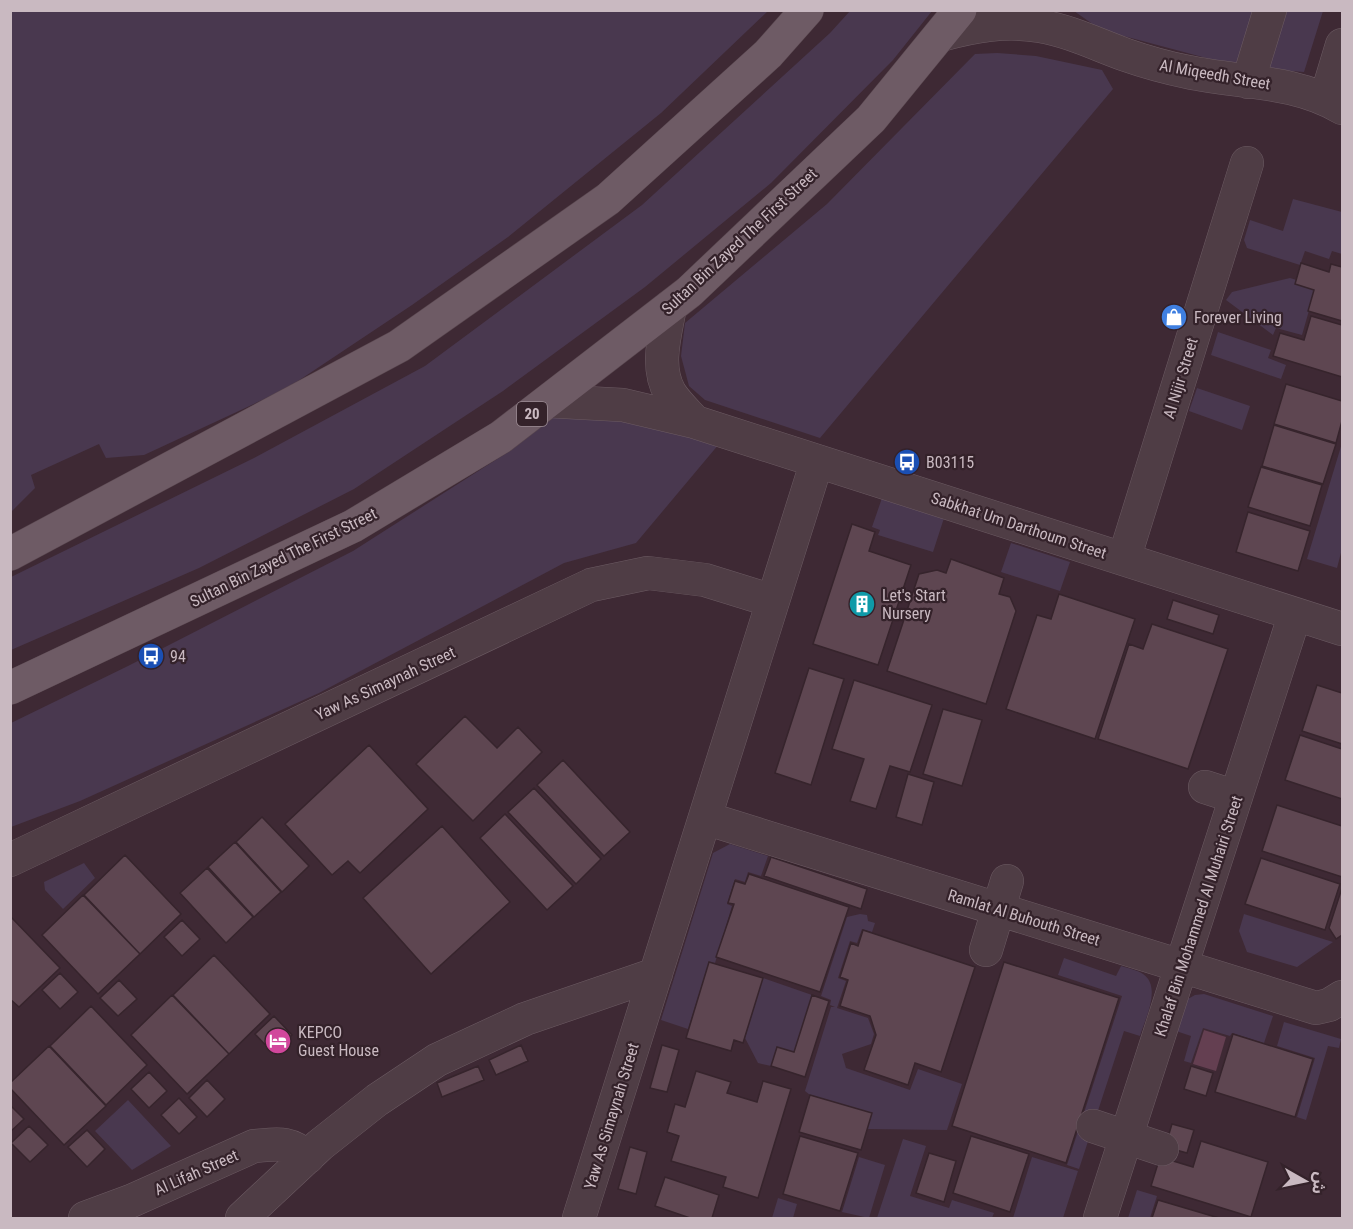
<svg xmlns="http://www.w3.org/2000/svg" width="1353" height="1229" viewBox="0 0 1353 1229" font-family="'Roboto Condensed','Noto Sans Arabic',sans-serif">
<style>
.green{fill:#49384f}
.water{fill:#643f51}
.building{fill:#5e4651;stroke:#36242c;stroke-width:1.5}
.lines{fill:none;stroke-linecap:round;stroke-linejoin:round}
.minor-casing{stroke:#6c5b63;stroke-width:34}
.major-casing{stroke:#58464e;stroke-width:34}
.minor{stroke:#4f3d45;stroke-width:33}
.major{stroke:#6e5b65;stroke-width:33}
.labels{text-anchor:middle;stroke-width:4.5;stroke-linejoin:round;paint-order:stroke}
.shield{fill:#34222a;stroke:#9c8c94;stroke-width:1.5}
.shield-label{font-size:15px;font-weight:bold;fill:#c9b9c1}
.street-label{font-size:16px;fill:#c9b9c1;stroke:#34222a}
.poi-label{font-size:16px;fill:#c9b9c1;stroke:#34222a;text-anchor:start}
</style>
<rect width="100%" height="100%" fill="#3e2934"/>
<path class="green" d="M11 11H768L661 113 508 237 412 305 286 389 144 455 106 458 99 444 31 475 35 488 11 512Z
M850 11H932L893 60 771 183 645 287 503 391 354 489 199 568 11 650V577L254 458 425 366 642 205 830 33Z
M1074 11H1323L1304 72 1240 67 1101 30Z
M997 53 1036 56 1102 70 1113 89 820 438 705 400 689 386 681 356 685 323 827 204 975 54Z
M1293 199 1342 212V254L1332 251 1329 259 1305 251 1300 265 1247 248 1244 240 1250 220 1283 231Z
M1290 278 1316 286 1302 335 1276 328 1273 335 1226 300 1232 292Z
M1218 332 1271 350 1268 358 1286 365 1281 379 1211 355Z
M1197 388 1250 406 1242 430 1189 411Z
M553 417 624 419 719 444 636 543 564 563 319 693 80 801 11 827V723L128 666 353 551 511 450Z
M1342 443V549L1337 568 1307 559Z
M882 498 944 518 933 552 878 535 880 530 872 527Z
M1011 543 1070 562 1060 591 1001 572Z
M730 844 768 856 761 876 748 872 745 882 735 879 727 904 732 906 715 963 709 962 688 1029 661 1020 713 853Z
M84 863 95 878 63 909 45 890 44 882Z
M860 914 867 915 868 921 875 923 872 932 862 929 857 943 850 941 838 978 846 981 837 1008 868 1018 874 1034 871 1044 842 1054 846 1068 910 1090 918 1069 962 1084 947 1130 867 1129 872 1114 810 1095 805 1091 831 1007H835L830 1005 831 1000 821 996 847 917Z
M1244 914 1333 942 1297 967 1247 952 1239 931Z
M1064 958 1116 976 1121 966C1127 968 1137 970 1143 974 1162 987 1145 1019 1140 1036L1124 1031 1079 1169 1067 1165 1122 996 1058 975Z
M763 978 812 995 794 1052 777 1047 771 1066 758 1063 745 1038Z
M1204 994 1273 1016 1264 1043 1232 1033 1230 1036 1203 1028 1191 1063 1184 1061 1191 1036 1176 1031 1186 1000 1195 995Z
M1284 1022 1341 1039 1339 1048 1328 1046 1306 1120 1297 1117 1315 1058 1277 1046Z
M128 1100 171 1146 132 1170 95 1131Z
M903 1139 926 1146 910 1196 949 1208 952 1200 994 1213 992 1218H877Z
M859 1157 885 1165 869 1218 842 1212Z
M1032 1157 1078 1171 1063 1218H1013Z
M1137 1190 1157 1196 1150 1218H1128Z
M778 1198 797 1204 793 1218H772Z"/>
<path class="water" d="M1204 1030 1226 1037 1216 1071 1193 1064Z"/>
<path class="building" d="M1301 263 1329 272 1331 264 1342 267V321L1308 311 1314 290 1295 284Z
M1311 316 1342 325V377L1273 356 1280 333 1304 340Z
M1286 384 1342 401V421L1336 443 1274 424Z
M1274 425 1336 444 1323 484 1262 466Z
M1261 467 1322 485 1310 526 1248 507Z
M1248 512 1310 531 1298 571 1236 552Z
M852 524 875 532 869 551 911 565 878 665 813 644Z
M951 559 1004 578 999 594 1010 597 1016 611 986 704 887 671 919 574 937 570 946 573Z
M1059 594 1135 619 1095 739 1006 709 1037 615 1051 619Z
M1173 600 1219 615 1213 634 1167 619Z
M1152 624 1228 649 1188 769 1098 739 1129 644 1143 649Z
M809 668 844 679 811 785 775 773Z
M854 680 932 705 910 772 890 766 876 809 850 801 864 759 832 749Z
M1317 685 1342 693V744L1302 731Z
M943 709 982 720 962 786 923 774Z
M465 716 497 748 518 727 542 752 473 821 416 764Z
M1300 735 1342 749V799L1285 780Z
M369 745 428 809 360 873 348 861 332 875 285 824Z
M563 760 630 832 604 856 537 785Z
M908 774 934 782 922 825 896 817Z
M534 788 601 859 576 884 508 812Z
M1277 805 1342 826V877L1262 851Z
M505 814 573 886 547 910 480 838Z
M262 817 309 866 282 892 236 842Z
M442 826 510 902 431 974 363 898Z
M235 842 281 892 254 917 208 867Z
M125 855 181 914 140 954 84 895Z
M771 857 867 889 861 909 764 876Z
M1261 858 1340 884 1325 930 1245 904Z
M207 868 253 917 226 943 180 893Z
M749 874 849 907 820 992 716 957 734 904 728 903 735 881 745 884Z
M1342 888V935L1336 939 1329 928Z
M83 895 140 954 98 994 42 935Z
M10 916 60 968 19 1007 10 999Z
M182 920 200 939 182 956 164 937Z
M863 930 975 967 941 1072 915 1063 908 1085 864 1070 876 1035 870 1016 840 1006 848 980 840 977 851 943 858 946Z
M214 955 270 1014 229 1054 173 995Z
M709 962 763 978 743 1043 734 1040 731 1051 686 1038Z
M1004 962 1119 998 1066 1163 952 1126Z
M60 973 78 992 60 1009 42 990Z
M119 980 137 999 118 1016 100 998Z
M172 995 229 1054 187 1094 131 1035Z
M812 995 829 1001 805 1077 771 1066 777 1047 794 1052Z
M91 1006 147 1065 106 1105 50 1046Z
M274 1016 292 1035 273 1053 255 1034Z
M1233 1034 1313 1059 1295 1117 1215 1092Z
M521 1045 528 1061 496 1075 489 1060Z
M662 1045 679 1050 667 1092 650 1088Z
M49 1046 106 1106 64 1145 10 1088V1083Z
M478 1066 484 1080 442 1097 437 1083Z
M1191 1066 1213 1073 1206 1096 1184 1089Z
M696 1071 731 1082 727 1093 757 1102 763 1081 791 1089 758 1198 723 1187 726 1177 671 1161 679 1136 667 1132 675 1104 685 1107Z
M149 1072 167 1091 149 1108 131 1089Z
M207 1080 225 1099 207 1117 189 1098Z
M810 1095 872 1113 861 1150 799 1132Z
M179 1098 197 1117 179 1134 161 1115Z
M10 1105 24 1119 10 1132Z
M1172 1124 1194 1130 1187 1153 1165 1147Z
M29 1126 48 1145 30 1162 11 1143Z
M87 1130 105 1149 87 1167 68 1147Z
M800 1136 858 1153 840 1211 783 1194Z
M971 1136 1029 1154 1010 1212 953 1193Z
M1201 1141 1268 1162 1251 1217 1151 1186 1160 1157 1193 1167Z
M630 1147 647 1152 636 1194 618 1189Z
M929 1153 956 1161 944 1202 916 1193Z
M665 1177 719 1195 712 1218H690L655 1206Z
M1158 1200 1219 1218H1152Z"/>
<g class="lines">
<defs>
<path id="minor" d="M941 35C973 26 1006 20 1040 26 1070 31 1098 45 1126 55 1146 62 1168 68 1188 72 1240 83 1295 80 1342 108
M1248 82 1270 10
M1326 98 1342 45
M670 307C665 335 655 367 670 393 677 404 687 413 695 422
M549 401 623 405 695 422 1342 629
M1124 559 1247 163
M1205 787 1236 797
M705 818 1316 1008 1329 1005 1342 997
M10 860 591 585 648 573 705 580 773 601
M986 950 1007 881
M1093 1126 1162 1149
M85 1218 131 1201 254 1146C279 1144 288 1141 308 1157
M242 1218 320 1145 377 1100 437 1060 525 1019 656 974
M579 1218 817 461
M1100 1218 1295 614"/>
<path id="major" d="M10 554 399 346 608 199 768 54 807 10
M10 688 353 526 501 437 689 292 871 119 960 10"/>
</defs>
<use href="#minor" class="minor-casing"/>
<use href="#major" class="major-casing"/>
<use href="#minor" class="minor"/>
<use href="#major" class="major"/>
</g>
<defs>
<symbol id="shop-disc" viewBox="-11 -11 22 22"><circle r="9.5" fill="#3f7fe0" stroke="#34222a"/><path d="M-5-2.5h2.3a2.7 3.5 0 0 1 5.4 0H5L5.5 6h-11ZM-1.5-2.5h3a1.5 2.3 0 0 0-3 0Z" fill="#fff"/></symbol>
<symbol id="bus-disc" viewBox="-11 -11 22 22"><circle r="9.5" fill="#1a4fb4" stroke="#34222a"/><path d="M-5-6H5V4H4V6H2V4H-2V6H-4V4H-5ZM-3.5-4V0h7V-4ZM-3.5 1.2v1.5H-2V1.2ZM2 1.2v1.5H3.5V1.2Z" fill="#fff"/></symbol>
<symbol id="building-disc" viewBox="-11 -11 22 22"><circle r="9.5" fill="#0f9aa8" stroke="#34222a"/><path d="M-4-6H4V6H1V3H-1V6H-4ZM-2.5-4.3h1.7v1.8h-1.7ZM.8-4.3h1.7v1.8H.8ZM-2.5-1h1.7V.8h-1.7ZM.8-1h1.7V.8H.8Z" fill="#fff"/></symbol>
<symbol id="hotel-disc" viewBox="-11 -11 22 22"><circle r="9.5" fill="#d1479c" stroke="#34222a"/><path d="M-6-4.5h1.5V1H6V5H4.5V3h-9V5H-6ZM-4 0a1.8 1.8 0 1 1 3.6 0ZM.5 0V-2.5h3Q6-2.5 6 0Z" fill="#fff"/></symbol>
</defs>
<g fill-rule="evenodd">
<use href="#shop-disc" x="1159" y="302" width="30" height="30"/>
<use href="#bus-disc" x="892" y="447" width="30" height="30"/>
<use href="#building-disc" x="847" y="589" width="30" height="30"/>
<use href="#bus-disc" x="136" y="641" width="30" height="30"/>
<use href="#hotel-disc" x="263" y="1026" width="30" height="30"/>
</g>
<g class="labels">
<rect class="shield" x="517" y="402" width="30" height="24" rx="4.5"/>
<g class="shield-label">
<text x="532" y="419">20</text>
</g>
<g class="street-label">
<text transform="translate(1215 74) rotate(10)" y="6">Al Miqeedh Street</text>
<text transform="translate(739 241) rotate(-43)" y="6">Sultan Bin Zayed The First Street</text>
<text transform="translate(1180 378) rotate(-73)" y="6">Al Nijir Street</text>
<text transform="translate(1019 525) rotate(18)" y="6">Sabkhat Um Darthoum Street</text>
<text transform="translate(283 557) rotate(-26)" y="6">Sultan Bin Zayed The First Street</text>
<text transform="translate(385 683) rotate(-25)" y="6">Yaw As Simaynah Street</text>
<text transform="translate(1198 916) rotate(-72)" y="6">Khalaf Bin Mohammed Al Muhairi Street</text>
<text transform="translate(1024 917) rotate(17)" y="6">Ramlat Al Buhouth Street</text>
<text transform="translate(611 1116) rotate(-73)" y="6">Yaw As Simaynah Street</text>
<text transform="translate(196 1172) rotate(-24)" y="6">Al Lifah Street</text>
</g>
<g class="poi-label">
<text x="1194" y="323">Forever Living</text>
<text x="926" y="468">B03115</text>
<text x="882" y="601">Let's Start<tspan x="882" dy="18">Nursery</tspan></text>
<text x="170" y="662">94</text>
<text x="298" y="1038">KEPCO<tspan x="298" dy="18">Guest House</tspan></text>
</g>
</g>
<rect width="1353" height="1229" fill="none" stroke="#c9b9c1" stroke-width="24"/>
<g transform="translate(1305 1181) rotate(99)" stroke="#34222a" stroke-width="4.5" paint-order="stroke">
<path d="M0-4.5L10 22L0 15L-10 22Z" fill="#c9b9c1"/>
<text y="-9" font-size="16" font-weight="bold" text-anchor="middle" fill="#c9b9c1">ش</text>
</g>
</svg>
